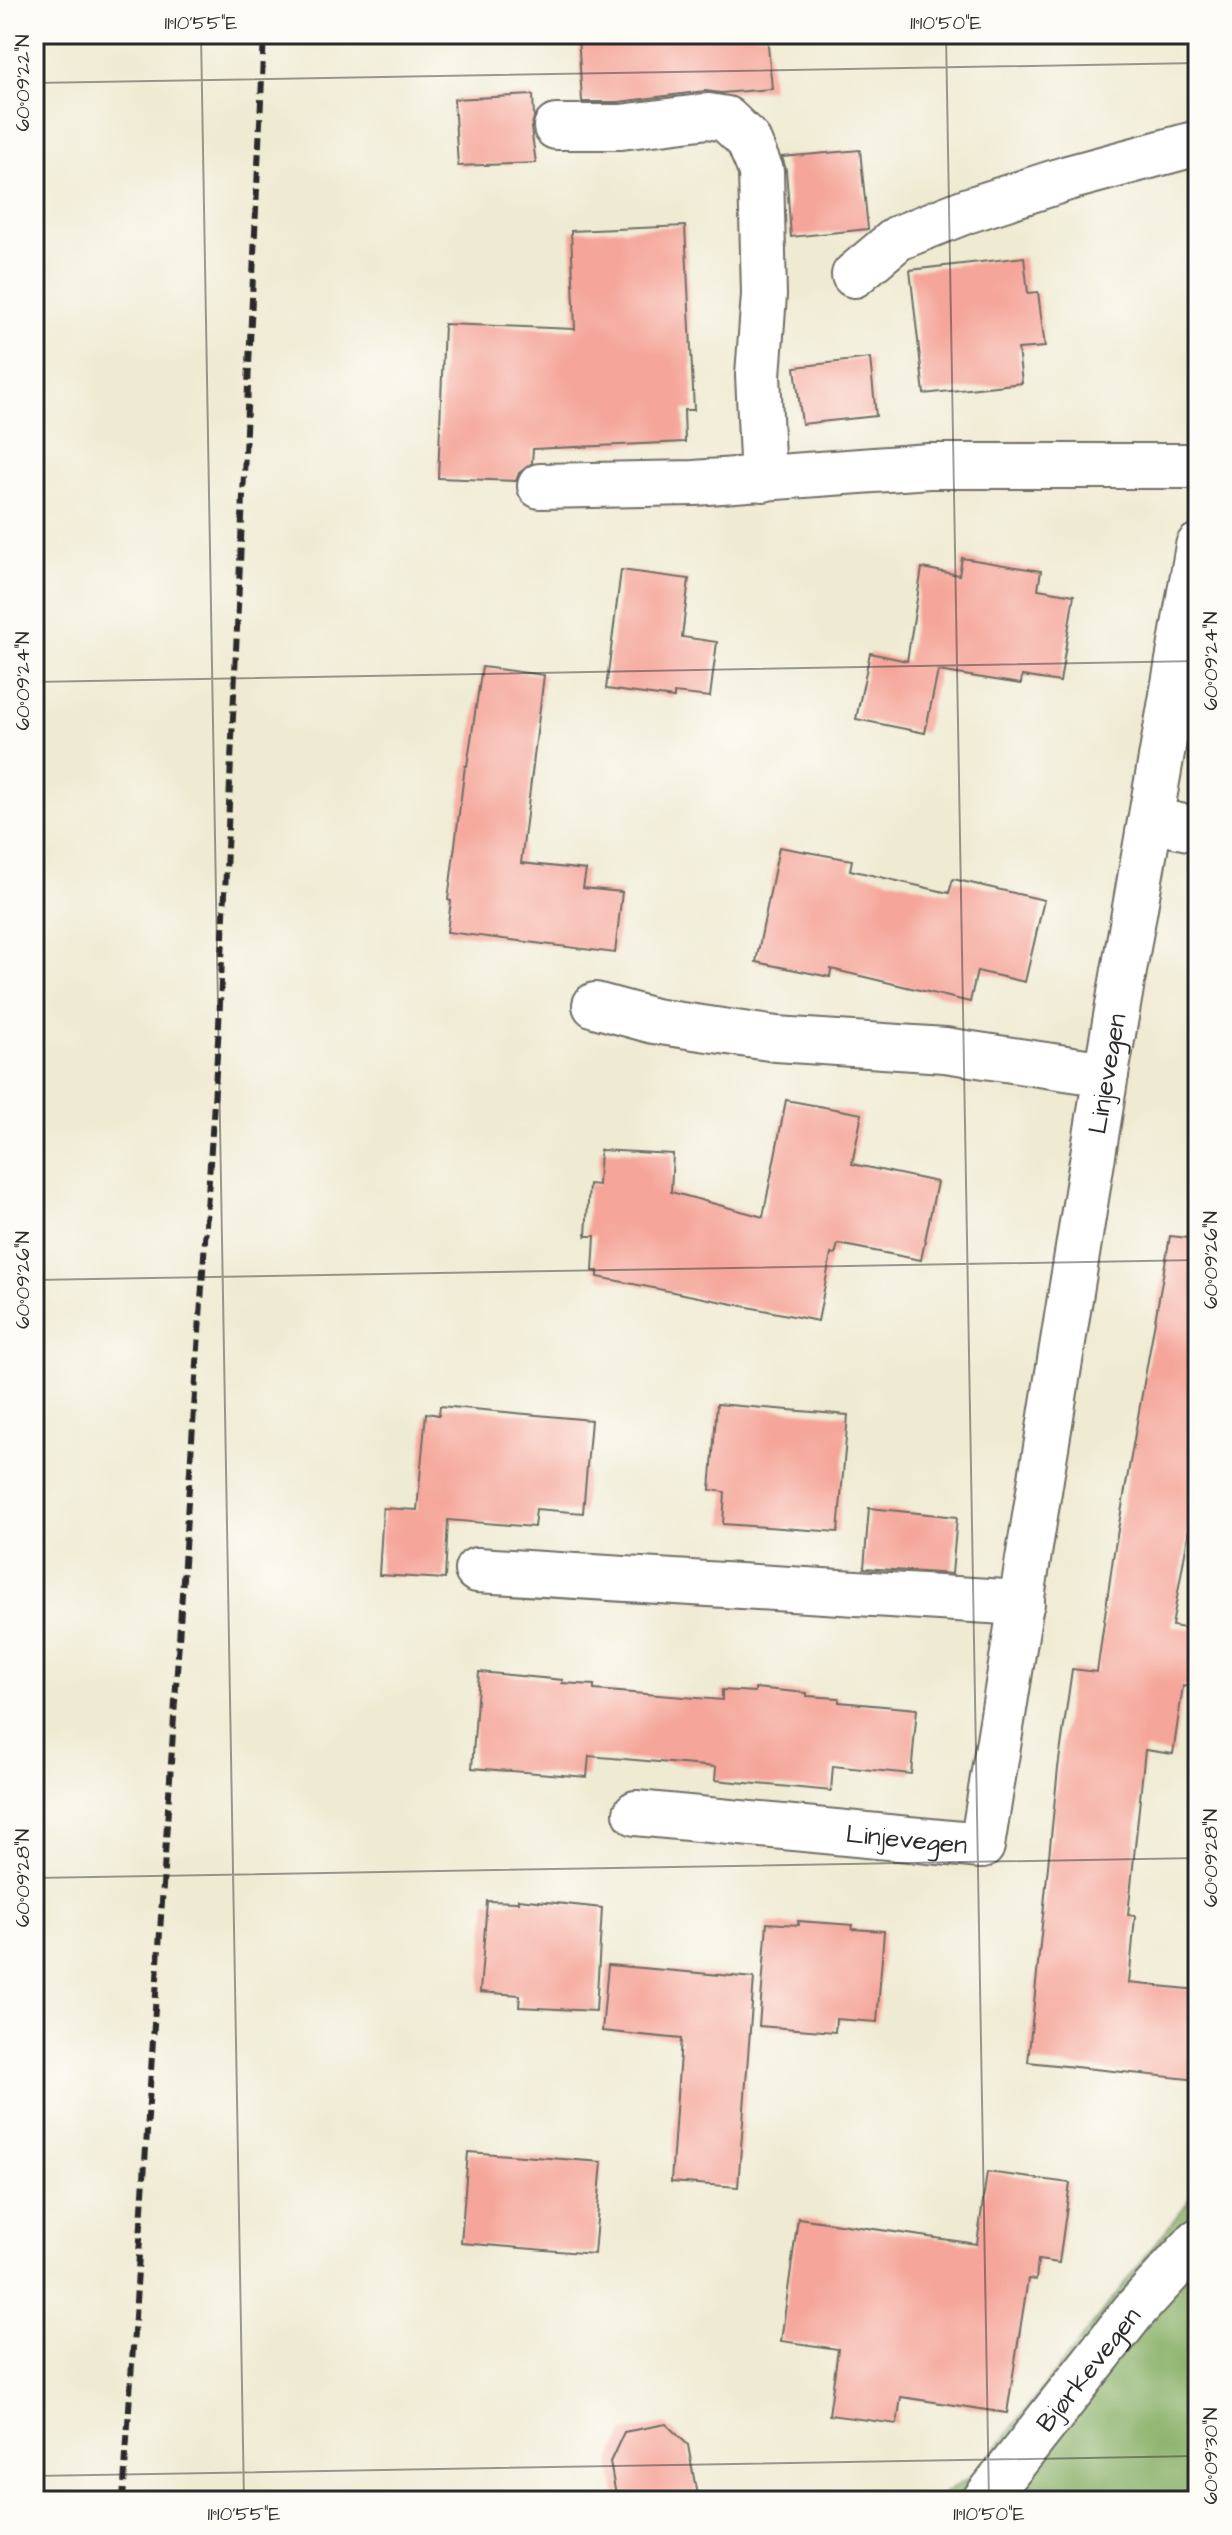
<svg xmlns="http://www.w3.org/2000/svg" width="1232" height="2535" viewBox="0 0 1232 2535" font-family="'Architects Daughter',sans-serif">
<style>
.forest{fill:#86ae65;stroke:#586c48;stroke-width:2}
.building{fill:#f5a599}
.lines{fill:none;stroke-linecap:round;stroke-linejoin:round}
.minor-casing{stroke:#706e65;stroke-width:48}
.minor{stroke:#fff;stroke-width:44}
.rail{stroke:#2b2b2b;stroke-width:6;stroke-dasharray:12 6;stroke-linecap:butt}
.ticks{fill:none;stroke:#2b2b2b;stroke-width:2;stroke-opacity:0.45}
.labels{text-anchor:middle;stroke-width:6;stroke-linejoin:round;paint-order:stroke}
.street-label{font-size:26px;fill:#2b2b2b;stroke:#fdfcf7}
.neatline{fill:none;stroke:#2b2b2b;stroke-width:3}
.ticks-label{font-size:20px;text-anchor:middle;fill:#2b2b2b}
</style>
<rect width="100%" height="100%" fill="#fdfcf7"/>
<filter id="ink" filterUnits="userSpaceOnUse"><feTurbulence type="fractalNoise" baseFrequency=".0125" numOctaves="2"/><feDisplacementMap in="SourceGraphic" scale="16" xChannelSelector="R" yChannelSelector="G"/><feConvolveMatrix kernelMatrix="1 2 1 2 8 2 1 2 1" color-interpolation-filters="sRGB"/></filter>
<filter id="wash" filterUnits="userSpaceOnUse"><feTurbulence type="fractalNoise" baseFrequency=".006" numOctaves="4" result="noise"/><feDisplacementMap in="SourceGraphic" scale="32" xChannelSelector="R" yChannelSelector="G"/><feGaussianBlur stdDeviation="1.8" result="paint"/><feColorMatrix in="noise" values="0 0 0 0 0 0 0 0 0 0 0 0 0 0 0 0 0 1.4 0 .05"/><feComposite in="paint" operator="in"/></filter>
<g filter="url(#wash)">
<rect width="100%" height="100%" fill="#efead2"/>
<path class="forest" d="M1198 2189V2501H933L978 2472Z"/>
<g id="blocks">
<path class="building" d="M578 34H767L772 89 721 93 705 91 619 102H582Z
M533 95 534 117 531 128 536 163 458 166 454 99Z
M860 150 868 229 791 237 786 170 782 157Z
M685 226 694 410H684L685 442 533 449 532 463 519 473 516 481 438 478 444 324 575 329 571 231Z
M1024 257 1028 293 1038 292 1045 347 1018 349 1022 383 924 394 910 270Z
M870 358 876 416 802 424 795 367Z
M962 558 1041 571 1038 589 1074 595 1060 682 1022 676 1021 684 938 671 925 733 856 719 870 653 907 661 922 568 959 575Z
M621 570 689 579 682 637 717 642 710 697 674 693V698L606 689Z
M482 667 544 675 521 863 586 870 583 888 622 892 615 953 447 932 451 901 448 900 465 766H467Z
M779 847 852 860 850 870 949 893 953 879 1044 900 1025 982 977 971 970 1002 831 969 830 977 756 962Z
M786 1100 862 1114 852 1164 937 1182 921 1260 838 1244 835 1255 831 1254 818 1321 598 1277V1271H593L595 1236H586L589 1184 598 1185 600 1150 673 1154 671 1192 763 1217Z
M1170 1236 1198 1239V1479L1172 1626 1198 1630V1688L1183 1686 1173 1754 1145 1750 1128 1915 1135 1916 1129 1983 1198 1990V2080L1028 2062 1058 1768 1072 1669 1097 1672 1113 1558Z
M717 1404 848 1415 838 1532 723 1524 725 1492 710 1490Z
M440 1406 591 1420 583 1513 536 1509 534 1527 448 1520 445 1579 379 1575 383 1508 417 1510 426 1413 439 1415Z
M869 1508 957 1517 952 1574 864 1568Z
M479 1672 563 1680 562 1683 594 1685V1690L722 1700V1690L755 1692V1688L807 1693V1696L839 1698V1702L917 1709 911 1774 833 1766 831 1791 715 1780 716 1767 589 1756 587 1777 472 1768Z
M518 1899 602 1908 596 2011 519 2007 520 1995 480 1992 487 1901 518 1902Z
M798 1921 853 1925 852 1929 884 1931 877 2022 836 2019 835 2032 759 2026 767 1923 799 1925Z
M608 1965 754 1978 738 2187 671 2182 681 2039 602 2031Z
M468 2152 602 2162 594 2254 461 2243Z
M987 2172 1070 2183 1059 2263 1038 2260 1036 2280 1028 2279 1007 2413 901 2397 897 2424 829 2415 838 2349 781 2341 798 2218 977 2244Z
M666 2424 688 2445 698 2501H617L610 2462 624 2432Z"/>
</g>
</g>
<g filter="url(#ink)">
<use href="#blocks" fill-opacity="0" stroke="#706e65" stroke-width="2"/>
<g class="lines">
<defs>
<g id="minor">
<path d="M556 127H621L708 116 726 119 748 140 761 171 764 295 758 375 763 479"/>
<path d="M854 275 898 238 966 211 1068 178 1198 143"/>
<path d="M540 486 694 483 929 466H1198"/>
<path d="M1151 820 1198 830"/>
<path d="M595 1005 654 1021 776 1039 945 1050 1106 1074"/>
<path d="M477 1570 1022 1603"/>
<path id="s1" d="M636 1813 982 1846 1106 1074 1198 546"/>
<path id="s2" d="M984 2501 1133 2312 1198 2241"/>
</g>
</defs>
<use href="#minor" class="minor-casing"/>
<use href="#minor" class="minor"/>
<path class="rail" d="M123 2501 219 1025 264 34"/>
</g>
</g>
<path class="ticks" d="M201 34 244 2501M946 34 989 2501M34 83 1198 63M34 682 1198 661M34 1280 1198 1260M34 1878 1198 1858M34 2476 1198 2456"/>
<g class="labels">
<g class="street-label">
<text dy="9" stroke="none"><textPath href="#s1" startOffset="1130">Linjevegen</textPath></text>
<text dy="9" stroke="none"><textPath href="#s1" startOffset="272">Linjevegen</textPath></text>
<text dy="9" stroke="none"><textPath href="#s2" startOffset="168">Bjørkevegen</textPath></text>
</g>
</g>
<rect width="1232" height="2535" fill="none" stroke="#fdfcf7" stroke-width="88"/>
<rect x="44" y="44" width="1144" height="2447" class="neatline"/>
<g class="ticks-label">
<text x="201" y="29">11°10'55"E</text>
<text x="946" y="29">11°10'50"E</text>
<text transform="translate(22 83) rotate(-90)" y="7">60°09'22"N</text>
<text transform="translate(1210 661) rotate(-90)" y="7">60°09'24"N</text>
<text transform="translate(22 681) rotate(-90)" y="7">60°09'24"N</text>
<text transform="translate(1210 1260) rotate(-90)" y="7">60°09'26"N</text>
<text transform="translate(22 1280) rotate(-90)" y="7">60°09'26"N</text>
<text transform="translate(1210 1858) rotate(-90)" y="7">60°09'28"N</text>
<text transform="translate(22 1878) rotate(-90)" y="7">60°09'28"N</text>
<text transform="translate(1210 2456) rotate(-90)" y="7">60°09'30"N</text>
<text x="244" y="2520">11°10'55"E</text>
<text x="989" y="2520">11°10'50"E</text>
</g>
</svg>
